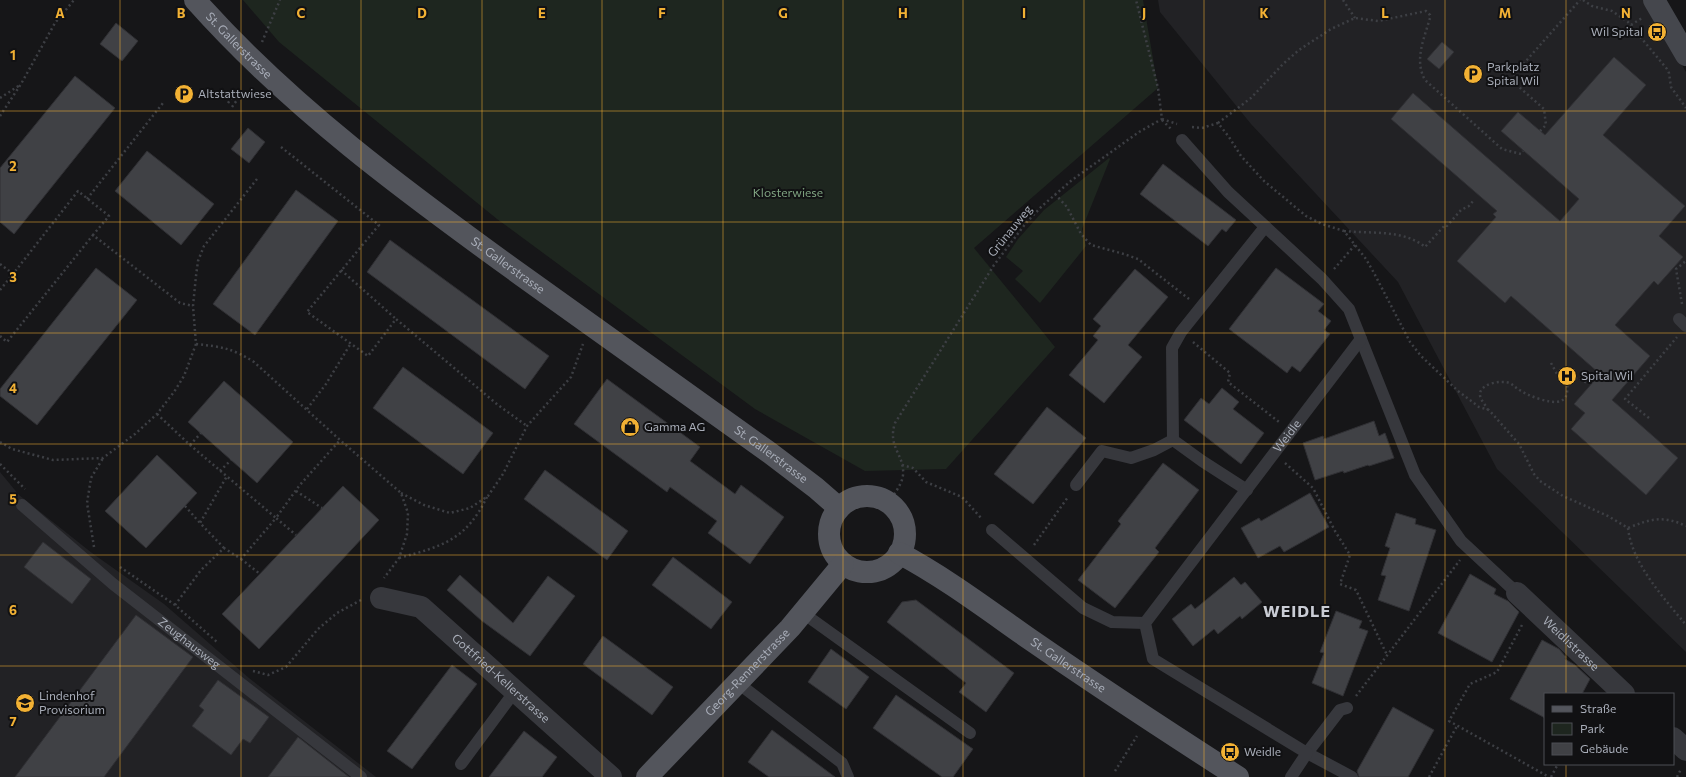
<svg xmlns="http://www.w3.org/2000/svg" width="1686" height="777" viewBox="0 0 1686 777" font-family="Commissioner,sans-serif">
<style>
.built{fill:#222225}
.green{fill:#1e261f}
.building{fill:#404145;stroke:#303034}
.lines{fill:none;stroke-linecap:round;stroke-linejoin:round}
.path{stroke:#3d3f44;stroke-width:2.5;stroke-dasharray:2 3;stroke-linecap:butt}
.lane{stroke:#37383d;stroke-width:12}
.street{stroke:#37383d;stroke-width:22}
.secondary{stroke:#45474d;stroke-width:22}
.primary{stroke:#53555c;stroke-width:22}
.grid{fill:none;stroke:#f2b134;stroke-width:1;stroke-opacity:0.55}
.labels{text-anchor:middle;stroke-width:4;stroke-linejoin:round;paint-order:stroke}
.poi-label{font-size:12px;fill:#a8adb8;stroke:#111113;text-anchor:start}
.street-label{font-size:12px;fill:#a8adb8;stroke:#111113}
.park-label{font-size:12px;fill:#7fa381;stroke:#111113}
.district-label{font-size:16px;font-weight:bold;letter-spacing:1px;fill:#c9ccd4;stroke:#111113}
.grid-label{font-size:13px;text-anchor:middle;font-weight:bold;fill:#f2b134;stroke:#111113;stroke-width:4;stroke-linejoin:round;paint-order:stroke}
</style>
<rect width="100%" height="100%" fill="#161618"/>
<path class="built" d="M1158 0H1645L1686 72V652L1497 469 1398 282 1251 124 1160 12Z
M0 472 19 495 92 553 164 604 249 678 376 777H0Z"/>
<path class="green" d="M243 0H1143L1158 88 974 248 1055 347 946 469 865 471 755 409 497 219 279 42Z
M1109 158 1110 159 1082 229 1086 246 1040 303 1015 279 1023 271 1006 257 1018 239 1044 210Z"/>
<path class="building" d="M116 23 138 41 122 61 100 44Z
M1442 42 1454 52 1439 69 1427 59Z
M1614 57 1646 85 1603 135 1685 206 1659 236 1683 257 1658 285 1654 281 1615 325 1650 356 1612 400 1678 458 1646 495 1571 429 1585 413 1574 404 1600 374 1511 296 1505 303 1457 261 1496 217 1493 214 1497 211 1391 119 1413 93 1560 221 1579 199 1501 131 1518 112 1545 135Z
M75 76 115 108 14 234 0 222V168Z
M248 128 265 142 249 163 231 149Z
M147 151 214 204 181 245 115 191Z
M1163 164 1236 220 1226 232 1222 229 1208 246 1140 194Z
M296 190 338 221 255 335 213 304Z
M390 240 549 356 525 389 367 272Z
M96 268 137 300 37 425 0 396V389Z
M1276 268 1324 304 1318 311 1331 321 1324 330 1330 334 1300 372 1292 366 1287 373 1229 329Z
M1135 269 1168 297 1128 345 1142 357 1104 403 1069 375 1098 340 1093 336 1101 326 1093 319Z
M403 367 493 433 463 474 373 408Z
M607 379 700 447 690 461 735 494 741 485 784 517 750 564 708 533 717 521 670 487 667 492 574 424Z
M224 381 293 442 257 483 188 422Z
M1222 388 1239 402 1233 409 1264 433 1241 464 1184 420 1201 398 1209 404Z
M1047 407 1086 438 1033 504 994 474Z
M1374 421 1379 436 1385 433 1394 458 1369 466 1368 465 1344 473 1343 471 1315 480 1303 443 1323 436 1324 439Z
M157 455 197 493 146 548 105 511Z
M1163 463 1199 490 1155 548 1159 552 1115 608 1078 580 1121 524 1118 521Z
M545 470 628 531 607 560 524 499Z
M343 486 379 520 259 649 222 614Z
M1310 493 1329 527 1284 552 1280 546 1258 558 1241 528 1259 518 1261 521Z
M1396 513 1416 519 1415 524 1436 530 1409 611 1378 600 1386 576 1381 575 1390 548 1385 546Z
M43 542 91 579 72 604 24 567Z
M673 557 732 602 711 629 652 585Z
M1470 574 1496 589 1494 594 1508 601 1519 612 1492 662 1438 633Z
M460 575 513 623 548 576 575 596 530 656 482 621 447 590Z
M1234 577 1241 585 1245 582 1262 602 1242 619 1240 616 1218 634 1214 629 1193 646 1172 619 1191 604 1195 609Z
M916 600 1014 673 986 712 959 692 966 683 887 622 902 602Z
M1336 611 1362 621 1359 628 1368 631 1343 696 1312 683 1324 653 1320 652Z
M136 615 193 657 104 777H15Z
M603 636 673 687 652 715 583 664Z
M1542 640 1559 649 1566 657 1565 659 1575 665 1590 679 1582 694H1545V718L1510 699Z
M831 649 869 677 846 709 808 682Z
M452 665 477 684 412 769 387 751Z
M218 680 269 717 250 743 243 739 231 755 192 726 204 710 199 706Z
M896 695 973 749 953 777H942L873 728Z
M1393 707 1434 730 1408 777H1359L1357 771Z
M772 730 835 777H769L748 762Z
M524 731 557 757 542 777H489Z
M298 737 349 777H268Z"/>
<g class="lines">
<path class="path" d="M1343 0 1355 18
M1583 0 1592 6 1612 11 1628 22 1667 69 1669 73 1671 87 1686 108
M1631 25 1642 18
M262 42 280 0
M0 98 20 85
M228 103 238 89
M232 107 242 93
M0 116 21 84 55 23 74 0
M1162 119 1177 124
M1162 120 1171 129
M1218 123 1251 98 1283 64 1299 50 1331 29 1355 18 1378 21 1426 11 1430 15V18C1424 39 1414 60 1425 80L1502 149 1521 154 1523 151
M1192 127 1202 128 1218 123 1229 137 1241 156 1264 181 1306 216 1322 224 1344 231 1366 259 1374 273 1410 342 1421 356 1458 391 1479 407 1489 410 1519 444 1534 474 1540 481 1563 496 1608 516 1628 528C1650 519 1663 515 1686 526
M1540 131 1546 125 1544 109 1510 79 1580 0
M281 147 379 225 307 312 368 356 396 319 498 405 527 426
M1055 194 1067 207 1081 234 1091 245 1124 254 1138 259 1189 299
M87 199 163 103
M1344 231C1371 234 1403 229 1425 247L1445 225 1447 226 1461 210 1469 206 1473 201
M0 264 13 274 78 191 109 216 93 235 180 303 193 306
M1334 269 1355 245
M341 270 396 319
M0 290 13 274
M1682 304 1676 269 1686 261
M0 336 7 342 93 235
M1193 342 1230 373 1228 382 1279 422
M196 344C222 347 232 348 254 362L340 440 401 493 408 513 407 534 399 558 384 578
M1551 363 1557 374 1568 381
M307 409 326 384 351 343
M1488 410C1486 405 1479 399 1480 393 1482 383 1502 380 1510 383 1513 385 1515 387 1518 389 1526 395 1551 405 1561 401 1571 396 1565 386 1569 379L1579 378 1587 383
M157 414 190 445 276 518 299 486 340 440
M1649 418 1625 399 1677 337
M0 442 12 449 53 460 103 458 135 434 157 414 174 392 184 376 196 344 193 306 196 276 198 261 204 246 257 179
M190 445 201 433
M1285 463 1313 488 1335 531 1350 555 1340 584 1356 590 1387 655
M0 464 25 489
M902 465 913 468 926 482 962 497 982 519
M220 471 231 460
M296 491 322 508
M401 493 424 505 450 513 470 508 488 496 503 474 527 426 571 377 583 344
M889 503C893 495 902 485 903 475 905 455 887 447 895 423L994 265 1026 223 1042 206 1072 180 1139 132 1162 119 1158 88 1136 0
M185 506 200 523
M1628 528C1632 564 1664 598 1686 625
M1034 545 1068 497
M94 547 87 503 91 478 103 458
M224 548 200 523 227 476
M399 558C443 546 466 540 487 497
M241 559 260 574
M120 567 175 605 217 642
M175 605 201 570 224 548 241 559 276 518 296 535
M1522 625 1497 672 1470 684 1449 721 1549 777
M253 671 268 675 286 667 318 629 337 613 361 600
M1356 696 1460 560
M1115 771 1137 736
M1429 777 1457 726
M1551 777 1558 764
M1677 777 1681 769"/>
<g class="lane">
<path d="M1182 140 1228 192 1322 279 1349 309 1415 475 1461 541 1517 593"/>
<path d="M1679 319 1686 326"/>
<path d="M1076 485 1102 451 1131 458 1154 450 1173 440"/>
<path d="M1247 490 1202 461 1173 440 1172 348 1181 332 1265 227"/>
<path id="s1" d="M22 505 113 584 361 777"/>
<path d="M992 530 1083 608 1112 622 1145 623"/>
<path d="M803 613 970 733"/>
<path d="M738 683 842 763 848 777"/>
<path d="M1347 708 1340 710 1307 753 1352 777"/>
<path d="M461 764 515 691"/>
<path id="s2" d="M1291 777 1307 753 1153 659 1145 623 1361 339"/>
</g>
<g class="street">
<path id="s3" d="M1517 593 1624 694"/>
<path id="s4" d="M381 598 421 607 611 777"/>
<path d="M1673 738 1686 750"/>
</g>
<path class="secondary" d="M1654 0 1686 55"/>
<g class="primary">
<path id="s5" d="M195 0C290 107 406 192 521 275 604 334 687 394 770 453L816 488 839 508"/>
<circle cx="867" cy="534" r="38"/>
<path id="s6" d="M899 553C946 578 988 610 1031 640 1099 687 1168 732 1238 777"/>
<path id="s7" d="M647 777 790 628 843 564"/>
</g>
</g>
<path class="grid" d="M120 0V777M241 0V777M361 0V777M482 0V777M602 0V777M723 0V777M843 0V777M963 0V777M1084 0V777M1204 0V777M1325 0V777M1445 0V777M1566 0V694M0 111H1686M0 222H1686M0 333H1686M0 444H1686M0 555H1686M0 666H1686M1566 764V777"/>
<defs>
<symbol id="bus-disc" viewBox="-11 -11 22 22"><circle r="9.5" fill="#f2b134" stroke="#111113"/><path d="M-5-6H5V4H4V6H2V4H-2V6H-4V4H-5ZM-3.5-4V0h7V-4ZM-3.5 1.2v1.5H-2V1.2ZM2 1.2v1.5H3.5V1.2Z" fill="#111"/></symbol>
<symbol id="parking-disc" viewBox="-11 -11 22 22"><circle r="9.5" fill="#f2b134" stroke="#111113"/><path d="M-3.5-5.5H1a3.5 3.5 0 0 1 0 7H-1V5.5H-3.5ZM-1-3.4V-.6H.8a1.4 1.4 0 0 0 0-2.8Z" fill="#111"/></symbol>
<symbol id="hospital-disc" viewBox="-11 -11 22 22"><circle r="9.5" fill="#f2b134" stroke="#111113"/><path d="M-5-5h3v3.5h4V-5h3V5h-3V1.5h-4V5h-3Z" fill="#111"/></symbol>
<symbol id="shop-disc" viewBox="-11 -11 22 22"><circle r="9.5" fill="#f2b134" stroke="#111113"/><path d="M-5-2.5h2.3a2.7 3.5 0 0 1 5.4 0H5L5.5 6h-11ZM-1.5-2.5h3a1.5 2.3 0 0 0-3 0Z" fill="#111"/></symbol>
<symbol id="school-disc" viewBox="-11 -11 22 22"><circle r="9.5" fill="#f2b134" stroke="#111113"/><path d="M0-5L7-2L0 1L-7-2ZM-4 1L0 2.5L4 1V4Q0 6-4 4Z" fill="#111"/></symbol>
</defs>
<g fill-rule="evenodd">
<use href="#bus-disc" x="1646" y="21" width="22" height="22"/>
<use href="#parking-disc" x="1462" y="63" width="22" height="22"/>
<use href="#parking-disc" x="173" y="83" width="22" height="22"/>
<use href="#hospital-disc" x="1556" y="365" width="22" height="22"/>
<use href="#shop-disc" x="619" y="416" width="22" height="22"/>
<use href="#school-disc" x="14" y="692" width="22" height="22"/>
<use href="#bus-disc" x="1219" y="741" width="22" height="22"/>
</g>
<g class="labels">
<g class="poi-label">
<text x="1643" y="36" text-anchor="end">Wil Spital</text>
<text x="1487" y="71">Parkplatz<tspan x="1487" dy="14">Spital Wil</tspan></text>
<text x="198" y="98">Altstattwiese</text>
<text x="1581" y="380">Spital Wil</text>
<text x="644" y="431">Gamma AG</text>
<text x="39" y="700">Lindenhof<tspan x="39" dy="14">Provisorium</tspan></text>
<text x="1244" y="756">Weidle</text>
</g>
<g class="street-label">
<text dy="4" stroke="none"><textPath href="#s5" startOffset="63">St. Gallerstrasse</textPath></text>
<text transform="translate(1010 231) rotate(-51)" y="4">Grünauweg</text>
<text dy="4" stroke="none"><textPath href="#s5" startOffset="411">St. Gallerstrasse</textPath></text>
<text dy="4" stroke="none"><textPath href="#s2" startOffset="481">Weidle</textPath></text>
<text dy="4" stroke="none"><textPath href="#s5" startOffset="735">St. Gallerstrasse</textPath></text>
<text dy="4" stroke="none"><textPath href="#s1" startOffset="217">Zeughausweg</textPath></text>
<text dy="4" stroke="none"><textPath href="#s3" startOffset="74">Weidlistrasse</textPath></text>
<text dy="4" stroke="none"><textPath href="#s6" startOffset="203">St. Gallerstrasse</textPath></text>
<text dy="4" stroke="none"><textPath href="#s7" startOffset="145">Georg-Rennerstrasse</textPath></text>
<text dy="4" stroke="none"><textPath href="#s4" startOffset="148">Gottfried-Kellerstrasse</textPath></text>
</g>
<g class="park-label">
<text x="788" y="197">Klosterwiese</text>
</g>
<g class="district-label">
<text x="1297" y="617">WEIDLE</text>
</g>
</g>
<g class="grid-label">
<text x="60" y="18">A</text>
<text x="181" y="18">B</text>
<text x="301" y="18">C</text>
<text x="422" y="18">D</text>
<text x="542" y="18">E</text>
<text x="662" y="18">F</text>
<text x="783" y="18">G</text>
<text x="903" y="18">H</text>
<text x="1024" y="18">I</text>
<text x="1144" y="18">J</text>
<text x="1264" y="18">K</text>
<text x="1385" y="18">L</text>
<text x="1505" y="18">M</text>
<text x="1626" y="18">N</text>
<text x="13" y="60">1</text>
<text x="13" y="171">2</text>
<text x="13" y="282">3</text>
<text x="13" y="393">4</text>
<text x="13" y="504">5</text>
<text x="13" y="615">6</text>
<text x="13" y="726">7</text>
</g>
<rect x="1544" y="693" width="130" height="72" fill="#111113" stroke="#4d4f55"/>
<rect x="1552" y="706" width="20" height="6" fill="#53555c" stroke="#4d4f55"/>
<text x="1580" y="713" font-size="12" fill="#a8adb8">Straße</text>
<rect x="1552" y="723" width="20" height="12" fill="#1e261f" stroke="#4d4f55"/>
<text x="1580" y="733" font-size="12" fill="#a8adb8">Park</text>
<rect x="1552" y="743" width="20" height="12" fill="#404145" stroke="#4d4f55"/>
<text x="1580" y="753" font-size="12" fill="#a8adb8">Gebäude</text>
</svg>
